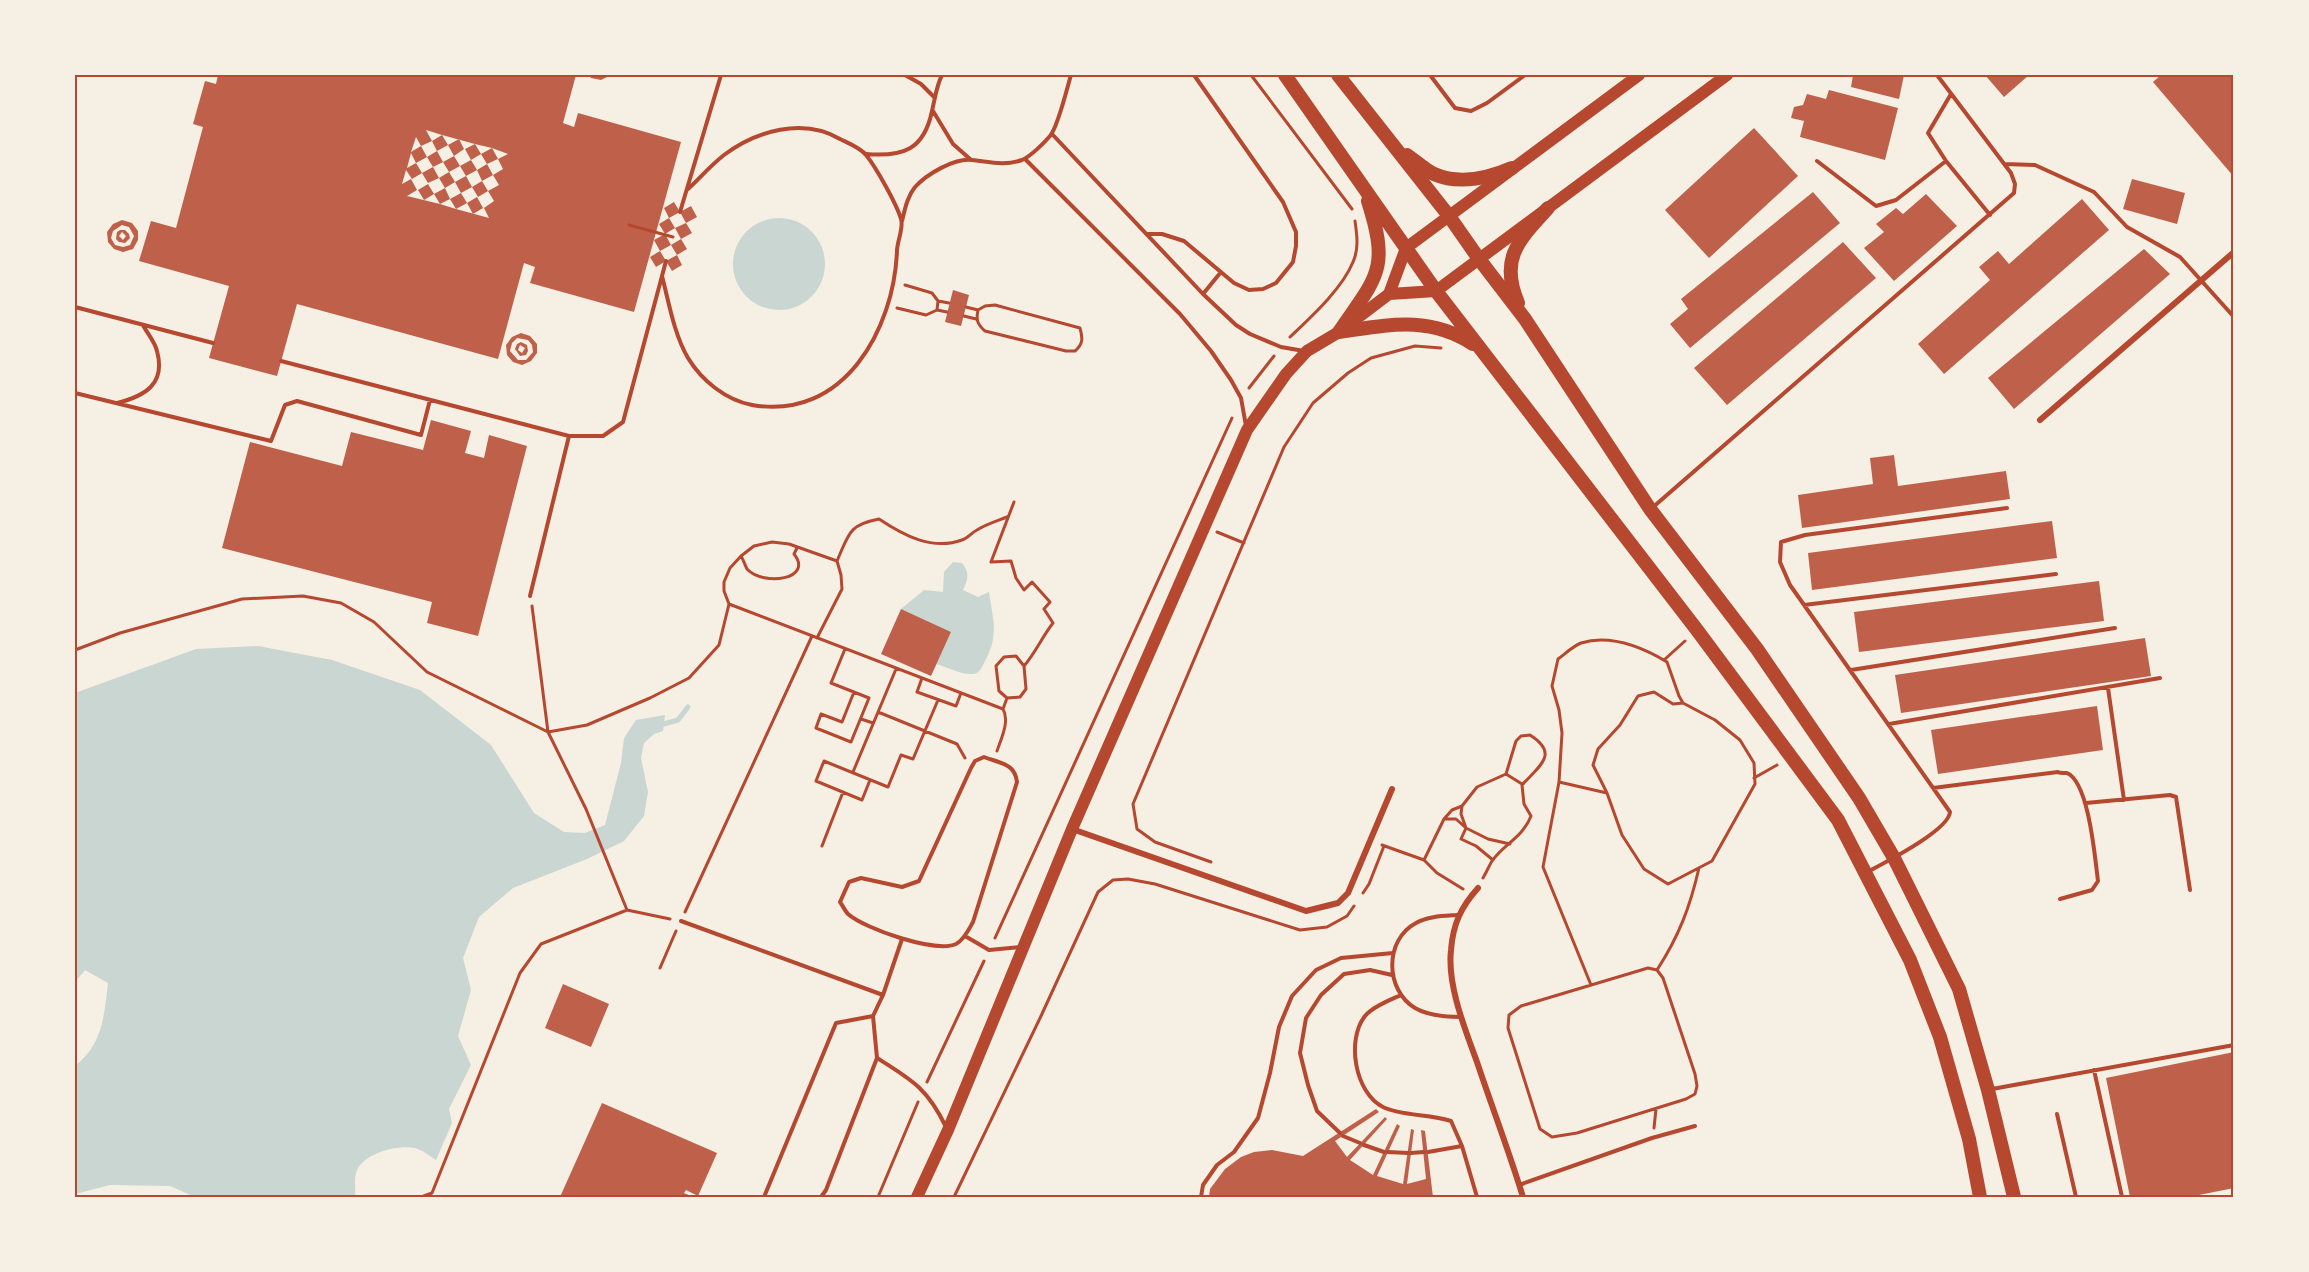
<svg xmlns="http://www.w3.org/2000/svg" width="2309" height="1272" viewBox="0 0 2309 1272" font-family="Rubik,sans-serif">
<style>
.water{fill:#c9d6d2}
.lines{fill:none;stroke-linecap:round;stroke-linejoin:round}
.stream{stroke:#c9d6d2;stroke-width:5}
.building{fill:#bf614a;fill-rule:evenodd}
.path{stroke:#b5482f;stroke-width:3}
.service{stroke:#b5482f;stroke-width:4}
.minor{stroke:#b5482f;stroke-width:6}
.secondary{stroke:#b5482f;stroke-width:12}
.primary{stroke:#b5482f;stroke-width:14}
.neatline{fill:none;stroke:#b5482f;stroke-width:2}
</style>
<rect width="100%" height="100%" fill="#f6efe4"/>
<path class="water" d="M733 264a46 46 0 1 1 92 0a46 46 0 1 1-92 0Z
M953 562 962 563C970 573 968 579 963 590L978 597 989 592C993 620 999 635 985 661 982 667 980 673 973 674 962 675 947 667 936 664L951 632 901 609 924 590 943 592 944 572Z
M258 646 332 660 420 690 491 745 534 813 564 832 585 833 605 825 621 763 624 738 636 720 665 715 663 731 654 734 644 743 641 758 648 792 644 816 624 841 587 859 513 888 479 917 463 958 471 990 458 1036 471 1065 449 1109 452 1123 436 1160C430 1156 422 1150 415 1148 398 1145 368 1152 358 1168 353 1176 356 1188 355 1197H195L170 1186 110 1185 75 1194V1066C103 1044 104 1016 108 983L85 970 75 982V693L196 649Z"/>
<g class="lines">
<path class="stream" d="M657 726 678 720 688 707"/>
</g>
<path class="building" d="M218 75H576L563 123 574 127 578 113 681 142 634 312 530 283 535 267 524 263 498 359 297 304 277 376 209 358 229 286 139 261 151 221 176 228 203 127 193 124 205 81 216 84ZM426 130 442 135 432 141 437 151 427 157 421 146 411 152 416 137 421 146 432 141ZM442 135 475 144 465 149 471 160 481 154 475 144 492 148 481 154 487 164 498 159 492 148 508 154 498 159 503 169 493 175 499 185 488 191 494 201 484 208 489 218 456 209 467 203 461 193 472 187 466 176 455 182 461 193 450 199 456 209 440 204 450 199 445 188 455 182 449 172 439 178 445 188 434 194 440 204 407 196 417 190 411 179 402 184 406 170 412 179 422 173 416 163 407 168 411 153 416 163 427 157 433 167 443 162 437 151 448 145Z
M589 75 600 76 611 75 601 80 591 78Z
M1853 75H1904L1899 99 1851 87Z
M1985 75H2029L2004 97Z
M2161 75H2234V177L2153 82Z
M1829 90 1898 108 1885 160 1800 137 1804 121 1791 118 1794 107 1803 105 1807 94 1826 99Z
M1754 128 1798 176 1709 258 1665 210Z
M459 139 464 149 454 156 448 145Z
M454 156 460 166 449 172 443 162Z
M471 160 477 170 466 176 460 166Z
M487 164 493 175 482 181 488 191 478 197 472 187 482 181 477 170Z
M433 167 439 178 428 183 422 173Z
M2132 179 2185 193 2177 224 2123 209Z
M428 184 434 194 424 200 418 190Z
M1813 192 1840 223 1690 348 1670 324 1688 309 1681 299Z
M1926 194 1957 226 1894 281 1864 248 1884 232 1876 224 1896 208 1903 214Z
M477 197 483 208 473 214 467 203Z
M2082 199 2109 230 1944 374 1918 344 1990 280 1979 267 1998 251 2009 264Z
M674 202 680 212 669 218 675 228 665 234 659 224 669 218 664 208Z
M691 206 697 217 686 223 680 212Z
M122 220 132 223 138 231V240L133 249 123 252 114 249 108 242 107 232 113 224ZM122 225 129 227 134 236 130 245 123 247 115 245 111 238 113 231Z
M686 223 692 233 681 239 675 228Z
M120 230H125L129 234 130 238 125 243 119 242 116 239 117 232ZM122 232 126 236 123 240 119 236Z
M665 234 671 245 660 251 666 261 656 267 650 257 660 251 654 240Z
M681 239 687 249 677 255 682 265 672 271 666 261 677 255 671 245Z
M1843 242 1876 278 1727 405 1694 368Z
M2144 249 2170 274 2014 409 1988 378Z
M953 290 969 295 961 326 945 322Z
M521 333 530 336 537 344V353L531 361 522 365 513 362 507 355 506 345 512 337ZM517 338 528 340 532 345 533 352 526 360H518L510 351 512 343Z
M521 342 527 345 528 351 526 355 520 356 515 349 517 344ZM520 345 525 348 522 353 518 350Z
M431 420 471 431 465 453 484 458 489 435 527 446 478 636 427 623 432 602 222 548 250 442 342 466 351 432 423 450Z
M1894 455 1898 486 2006 471 2010 499 1802 528 1798 495 1873 484 1870 458Z
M2052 521 2057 558 1812 590 1808 553Z
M2099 581 2104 621 1859 652 1854 612Z
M901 609 951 632 931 676 881 654Z
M2145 638 2151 676 1901 713 1895 675Z
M2097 706 2103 750 1938 774 1931 730Z
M563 984 609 1004 591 1047 545 1028Z
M2234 1052V1188L2189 1197H2130L2106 1078Z
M602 1103 717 1153 698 1196 686 1190 684 1193 693 1197H560Z
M1376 1109 1379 1112 1335 1141 1347 1157 1385 1117 1387 1119 1350 1160 1373 1175 1397 1124 1400 1126 1377 1176 1403 1184 1411 1129 1414 1130 1407 1184 1426 1179 1421 1130 1425 1131 1433 1197H1209L1210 1189 1225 1169 1241 1157 1254 1152 1272 1150 1303 1156Z"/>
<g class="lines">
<path class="path" d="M1251 75 1352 209
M629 225 673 237
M938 301 949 303
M995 305 1080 328C1083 339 1083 344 1075 351H1066L985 331C977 324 976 320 978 310L985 306Z
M966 307 978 310
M897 308 926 315 937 310 938 301 932 293 905 285
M937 310 947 312
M964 316 976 319
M1290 337C1311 317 1342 289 1353 262 1359 249 1357 235 1355 221
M1249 388 1274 356
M1014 502 991 562 1011 561 1016 578 1024 590 1032 582 1050 602 1044 609 1053 623C1042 637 1036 652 1024 666
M1217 532 1244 543
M741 556C743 559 745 565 747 569 764 587 814 579 794 554L797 548
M729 604 1003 709
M532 606 548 732 587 725 650 698 689 678 719 645 729 604 724 591V582L730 568 741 556 754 546 772 542 789 544 837 561C849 534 848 525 879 519 903 535 932 551 962 540 968 538 971 533 977 530 986 524 997 521 1007 517
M817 638 842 589 841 575 837 561
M845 649 831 683 869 698 851 742 816 728 821 714 842 722 854 692
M75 650 120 633 242 599 303 596 341 603 374 622 427 672 548 732 586 809 627 910
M1016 656 1024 666 1026 689 1020 697 1007 698 999 691 996 666 1004 657Z
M1664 660 1685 641
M922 678 917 692 956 706 961 693
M878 712 957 744 965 758
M861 719 873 723
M997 751C1001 739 1010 721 1003 709L1007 698
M853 772 896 669
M1506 774 1522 784
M1754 778 1777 765
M870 780 862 800 816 781 824 761 888 787 901 755 913 759 938 700
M1559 782 1607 793 1622 835 1644 869 1668 884 1712 861 1755 784 1754 763 1740 740 1715 720 1683 703 1679 696 1667 662C1642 647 1611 634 1581 643 1573 646 1565 654 1558 659L1552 686 1559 710 1562 733 1559 782 1543 867 1591 985
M1607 793 1593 765 1598 749 1620 725 1638 696 1654 692 1673 704 1683 703
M1462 806 1461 814 1466 828 1488 839 1510 844
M1445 819H1456L1466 828 1461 839 1476 846 1493 860
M1382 845 1424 860 1444 819 1452 810 1462 806 1477 787 1506 774 1516 741 1521 736 1530 735C1560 754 1539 766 1522 785L1524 804 1531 816C1523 837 1504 844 1492 861 1489 866 1486 873 1483 878
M822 846 843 792
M1424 860 1437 873 1463 889
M1211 862 1155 842 1137 829 1133 804 1284 447 1313 403 1348 373 1371 358 1415 346 1441 348
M1363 893 1369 884 1384 846
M685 912 812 636
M995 938 1232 418
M660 968 676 931
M1648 968 1657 970 1663 978 1695 1074 1697 1086 1695 1094 1686 1099 1577 1133 1552 1137 1540 1129 1508 1028 1509 1015 1521 1006Z
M1657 970C1679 936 1690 907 1699 868
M927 1082 984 961
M1654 1128 1656 1109
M421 1197 432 1193 520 973 541 944 627 910 670 919
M878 1197 918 1102
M954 1197 1041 1016 1098 892 1113 880 1128 879 1155 884 1300 930 1327 927 1347 916 1354 906"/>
<path class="service" d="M905 75 921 84 934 97
M1430 75 1455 108 1471 111 1487 103 1525 75
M1951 94 1928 133 1946 161 1990 215
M933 111 953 144 970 159
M1052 134 1203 294 1236 325 1250 334 1281 347 1304 351
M866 154C903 157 924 150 932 111 935 99 936 87 942 75
M1025 159 1180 314 1211 351 1231 380 1241 398 1246 426
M1817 161 1876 206 1896 200 1946 161
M2005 164 2035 165 2094 192 2127 227 2180 257 2234 317
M680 212 721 75
M902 221C905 209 907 197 915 187 927 174 954 158 972 160 990 162 1005 166 1022 160 1031 156 1044 143 1050 136 1058 127 1067 88 1071 75
M1147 234H1162L1184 241 1234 283 1249 290 1263 289 1276 283 1293 262 1296 246V232L1283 202 1194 75
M662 276C669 303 674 334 688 358 702 381 726 400 752 405 844 421 894 329 897 251 897 241 904 228 901 219 897 205 876 167 866 155 861 148 848 143 840 139 803 117 756 131 724 155 711 165 700 178 688 189
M1203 294 1221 272
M75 307 213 343
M281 361 569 436H603L623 422 666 261
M75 393 271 441 285 405 297 401 421 435 430 400
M117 403C145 396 166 384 157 351 155 342 147 333 143 325
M1652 508 2014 193 2015 184 2011 173 1937 75
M530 596 569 436
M1804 605 2056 574
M1851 670 2115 628
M2108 688 2124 800
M1889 724 2160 678
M984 757C999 763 1015 763 1017 782L973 922C969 929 964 940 956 944 935 953 865 929 848 914 845 911 843 906 840 902L849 882 861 878 902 887 919 881 971 768 975 761Z
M1933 788 2058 772C2059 773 2066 773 2067 773 2089 782 2095 859 2098 881L2092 890 2060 899
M2086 803 2170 795 2176 797 2190 890
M1869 871C1886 862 1949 830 1950 812L1790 585 1780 562 1781 542 1805 535 2007 508
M1458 915C1444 916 1428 916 1416 923 1384 940 1385 990 1415 1008 1429 1016 1446 1017 1461 1017
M681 921 883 995
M965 936 989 950 1020 947
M1401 995C1390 1000 1372 1007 1365 1016 1346 1040 1355 1093 1383 1107 1401 1116 1430 1114 1451 1121L1462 1146 1477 1197
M877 1058C912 1080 927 1088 946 1127
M2094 1070 2122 1197
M1992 1089 2234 1045
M2057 1114 2076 1197
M1340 1133 1317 1111 1308 1085 1300 1053 1306 1018 1321 995 1344 974 1370 970 1392 975
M1343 1136 1360 1143
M1364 1145 1384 1152
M1388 1152 1408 1153
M1428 1152 1462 1146
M1411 1153 1424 1152
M1519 1185 1652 1138 1695 1126
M764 1197 836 1023 873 1016 883 995 902 939
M821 1197 826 1190 877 1058 873 1016
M1201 1197 1203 1185 1217 1165 1234 1152 1258 1118 1270 1073 1279 1027 1292 996 1316 970 1341 958 1393 953"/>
<path class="minor" d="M2040 420 2234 252
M1072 829 1306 911 1338 903 1348 893 1392 789
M1478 888C1461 907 1453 924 1451 950 1447 985 1465 1029 1477 1062 1492 1107 1509 1151 1523 1197"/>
<path class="secondary" d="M1389 294 1436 291 1727 75
M917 1197 948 1130 1072 829 1247 430 1286 374 1307 351 1339 332 1389 294 1406 248 1639 75"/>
<path class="primary" d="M1285 75 1436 291 1697 630 1838 820 1910 960 1940 1037 1969 1139 1980 1197
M1338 75 1449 216 1479 259 1525 319 1650 509 1757 649 1859 798 1894 858 1959 989 1988 1090 2014 1197
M1407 155C1416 161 1425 170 1434 174 1459 185 1489 178 1512 168
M1518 303C1499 258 1519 240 1548 208
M1339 332C1377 276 1390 270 1368 201
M1339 332C1388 325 1428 315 1473 344"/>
</g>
<rect width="2309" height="1272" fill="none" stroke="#f6efe4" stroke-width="153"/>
<rect x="76" y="76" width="2156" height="1120" class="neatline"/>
</svg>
